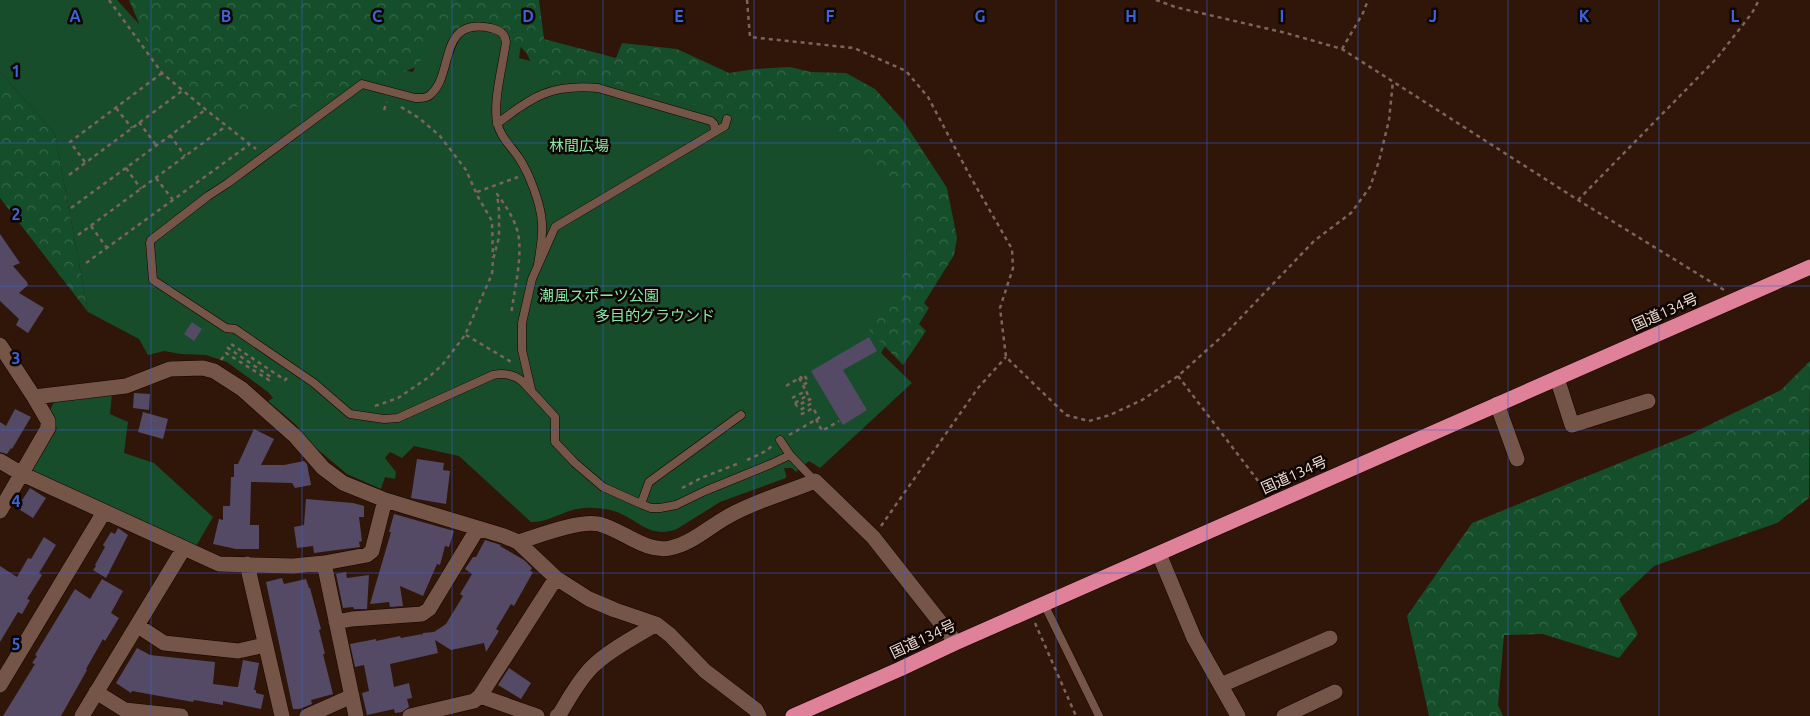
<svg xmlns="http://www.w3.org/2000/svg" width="1810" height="716" viewBox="0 0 1810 716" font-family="Ubuntu,'Noto Sans JP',sans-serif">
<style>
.green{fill:#174d2b}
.forest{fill:url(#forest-crowns)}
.building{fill:#544a66}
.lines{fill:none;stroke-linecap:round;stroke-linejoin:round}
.lane-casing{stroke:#160200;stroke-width:9}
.street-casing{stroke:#160200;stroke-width:16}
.highway-casing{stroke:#160200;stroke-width:16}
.path{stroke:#7c655a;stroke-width:2.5;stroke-dasharray:4 4;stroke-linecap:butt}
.lane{stroke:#745547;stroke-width:8}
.street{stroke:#745547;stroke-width:15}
.highway{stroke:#e0819a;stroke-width:15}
.grid{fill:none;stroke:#3c63d7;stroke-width:1;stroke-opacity:0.55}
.labels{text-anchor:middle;stroke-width:5;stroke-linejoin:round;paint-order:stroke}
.park-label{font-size:15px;fill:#86eaa6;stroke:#0f0502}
.street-label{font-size:15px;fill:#eddad2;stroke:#0f0502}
.grid-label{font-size:16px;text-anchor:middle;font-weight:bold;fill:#3c63d7;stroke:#0f0502;stroke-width:5;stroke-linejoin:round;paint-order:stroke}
</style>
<defs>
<pattern id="forest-crowns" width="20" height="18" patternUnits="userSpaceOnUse" patternTransform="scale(1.25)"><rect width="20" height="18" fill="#144e2b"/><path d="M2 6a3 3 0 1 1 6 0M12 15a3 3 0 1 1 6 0" fill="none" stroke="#366749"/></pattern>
</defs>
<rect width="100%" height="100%" fill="#2f1609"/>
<path class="green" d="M0 0H117L170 58H340L413 72 442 0 526 11 519 58 726 110 755 108 867 129 923 218 913 302 881 353 912 383 820 468 809 461 796 472 792 468H784L786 475V478L720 502 677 529C650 539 640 521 617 512 611 510 601 508 594 508 568 505 552 523 531 522L459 456 414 446 402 458 390 452 385 458 396 472 395 479 385 477 381 489 347 474 316 448 295 424 268 401 273 398 268 392 227 362 206 355 181 354 164 351 148 355 139 339 88 312 55 134 0 72Z
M112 394 110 414 128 422 124 453 154 463 213 517 195 548 31 472 57 429 50 410 55 400Z"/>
<path class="forest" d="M129 0H539L544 39 616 58 622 43 677 49 729 73 755 69 790 67 811 72 846 73 875 89 902 119 947 188 957 238 954 255 924 303 929 308 919 324 926 331 903 365 869 330 893 302 912 249 914 211 886 173 855 146 814 121H758L590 78 574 76 550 79 537 74 527 54 511 36 442 28 416 67 359 89 285 110H215L149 47Z
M0 72 55 134 88 312 0 198Z
M1810 361 1809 498 1777 523 1654 566 1619 599 1638 634 1619 658 1543 634 1504 635 1498 705 1503 716H1429L1407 616 1472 523 1691 434 1781 390Z"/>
<path class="building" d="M0 234 20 263 13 266 27 282 28 285 19 293 44 308 28 333 16 325 19 319 0 301Z
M192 322 202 329 194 341 184 334Z
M869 337 877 351 843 370 867 410 843 425 811 371Z
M134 393 150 394 149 410 133 408Z
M15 409 31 417 12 449 11 448 7 454 0 452V422L6 426Z
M143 412 168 419 163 439 138 432Z
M254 429 274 439 261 465H284L304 461 307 464 311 485 295 488 292 483 251 482 250 525H259V549H236L213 544 219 519 223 520V506H230L231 477H234V464H238Z
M417 459 444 463 443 470 450 471 446 504 411 498Z
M30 488 46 498 33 518 17 508Z
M306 499 353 503 364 506V517H359L362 541 359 542 360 547 314 553 313 546 297 548 294 527 304 525Z
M394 514 454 531 449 547 445 546 440 565 437 564 423 596 400 586 403 606 390 607 389 602 370 604 391 532H389Z
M118 528 128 535 106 578 93 570 96 566 95 565 105 547 103 545 111 532 115 534Z
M44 537 56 545 39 573 42 575 27 599 30 600 22 614 18 612 0 642V566L17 577 28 558 31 559Z
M485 540 501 545 500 546 524 560 532 568 530 571 533 572 514 606 511 604 496 629 499 631 486 652 484 643 451 650 435 640 438 653 390 664 394 687 409 683 412 698 407 699 409 707 402 712 395 713 394 709 367 715 362 693 369 691 364 665 355 667 350 644 376 639V641L400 636 401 638 422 634 421 637 423 633 434 632 446 624 463 596 460 594 472 574 465 569 473 557H476Z
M346 572 347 578 369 575 367 609H354L353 607 343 608 336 574Z
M282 578 284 584 306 579 309 588H310L321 629 319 630 325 654H323L333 694 311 700 312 704 299 709H293L266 582Z
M102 579 123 591 111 613 119 618 105 641 103 639 86 669 87 670 61 716H3L35 664 32 663 37 656 35 655 75 589 90 599Z
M137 648 150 655 215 662 213 684 236 687H238L243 660 259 663 254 690H256V693L264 695 261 709 223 701V705L194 700 193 702 132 691 131 693 116 683Z
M509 668 531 683 521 699 498 685Z"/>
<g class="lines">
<defs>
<path id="lane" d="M497 124C532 96 552 84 598 88L711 121 714 124 715 131
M538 265C540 251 543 237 542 223 541 204 529 173 519 158 511 146 500 137 497 122 493 101 503 64 506 42 505 33 499 30 491 28 437 16 455 75 430 95 425 99 420 98 415 98L362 84 228 183 208 196 151 240 150 243 153 280 226 328 235 329 314 383 350 414 384 419 398 418 493 375C503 373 513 374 522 381L555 417V442L575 463 603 487 641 504 651 508H660L676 505 705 491 771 464 790 455 815 481
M531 389 522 350V323L532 279 555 227 725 126 727 119
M780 440 790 455
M641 504 649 482 741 415
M1044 604 1099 716"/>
<path id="street" d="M0 345 34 397 126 386 170 369 203 368 214 371 242 389 296 437 323 468 343 483 385 500 504 536 518 542 556 578 589 599 615 610 656 624 670 635 705 671 756 710 759 716
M1557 378 1572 425 1648 401
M1497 404 1517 459
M0 461 22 474 219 564 293 566 324 563 367 555 372 551 385 500
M0 511 48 428V421L34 397
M518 542C538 536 578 520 599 524 623 530 645 553 670 548 691 544 709 527 727 517 754 501 786 493 815 481L873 537 951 636 953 644
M1159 554 1194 638 1238 716
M324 563 356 716
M247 564 282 716
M336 622 352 619 422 614 429 609 478 528
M138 626 164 643 238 651 265 645
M0 685 104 512
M1221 685 1330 638
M96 692 125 710 181 716
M480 696 537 716
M82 716 184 548
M307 716 352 696
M410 716 474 701 480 696 556 578
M557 716 559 715C569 699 578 681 592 667 609 650 635 637 656 624
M1284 716 1335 692"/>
<path id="highway" d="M793 716 900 669 953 644 1810 267"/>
</defs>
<use href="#lane" class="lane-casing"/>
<use href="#street" class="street-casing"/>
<use href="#highway" class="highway-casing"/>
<path class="path" d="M109 0 162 73 205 109 256 149
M747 0 750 37 854 48 906 71 928 97 970 176 1012 249 1013 268 1000 308 1006 357 1066 415 1089 421 1110 415 1142 400 1178 376 1228 331 1314 241 1351 213 1370 187 1379 161 1389 120 1393 81
M1156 0 1175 7 1286 33 1342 49 1578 200 1724 290
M1342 49 1363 13 1368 0
M401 107 419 118 440 136 466 170 478 197 492 221 493 258
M116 108 132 128
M384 110 387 102
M139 122 156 145
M170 135 185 156
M85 162 70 142 162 73
M126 168 141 189
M69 175 182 91
M156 178 173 200
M477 192 518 177
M1578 200 1717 58 1752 13 1759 0
M71 208 205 110
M91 226 107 248
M78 235 226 126
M86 263 250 144
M466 335 513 363
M221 360 226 353 269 380 271 377 228 348 231 344 285 380 287 378
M1178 376 1265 490
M799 378 806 391
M786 386 801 377 805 384 808 382 804 374
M792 398 806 391 808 395
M795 403 808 395
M375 406 398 398 429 377 443 364 465 335 492 274 493 260 499 237V210L497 194C506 206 514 218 518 233 523 257 514 291 511 315
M816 419 822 431 839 421
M789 435 819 418 813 408 802 414 800 410 812 403 810 399 797 406 795 403
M747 460 766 451 772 446
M682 488 701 478 737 464
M881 526 978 388 1006 357
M1035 623 1076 716"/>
<use href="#lane" class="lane"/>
<use href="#street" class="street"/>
<use href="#highway" class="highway"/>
</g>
<path class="grid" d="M151 0V716M302 0V716M452 0V716M603 0V716M754 0V716M905 0V716M1056 0V716M1207 0V716M1358 0V716M1508 0V716M1659 0V716M0 143H1810M0 286H1810M0 430H1810M0 573H1810"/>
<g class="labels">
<g class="park-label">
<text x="579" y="151">林間広場</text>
<text x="599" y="301">潮風スポーツ公園</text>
<text x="655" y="321">多目的グラウンド</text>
</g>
<g class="street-label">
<text transform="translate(1665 312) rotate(-24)" y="5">国道134号</text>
<text transform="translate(1294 475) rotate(-24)" y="5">国道134号</text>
<text transform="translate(923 639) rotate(-25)" y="5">国道134号</text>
</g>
</g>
<g class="grid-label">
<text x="75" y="22">A</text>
<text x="226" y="22">B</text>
<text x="377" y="22">C</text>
<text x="528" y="22">D</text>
<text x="679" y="22">E</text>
<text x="830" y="22">F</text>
<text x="980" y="22">G</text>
<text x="1131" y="22">H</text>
<text x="1282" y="22">I</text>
<text x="1433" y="22">J</text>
<text x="1584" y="22">K</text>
<text x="1735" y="22">L</text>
<text x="16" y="77">1</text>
<text x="16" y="220">2</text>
<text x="16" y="364">3</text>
<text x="16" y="507">4</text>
<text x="16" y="650">5</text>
</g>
</svg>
